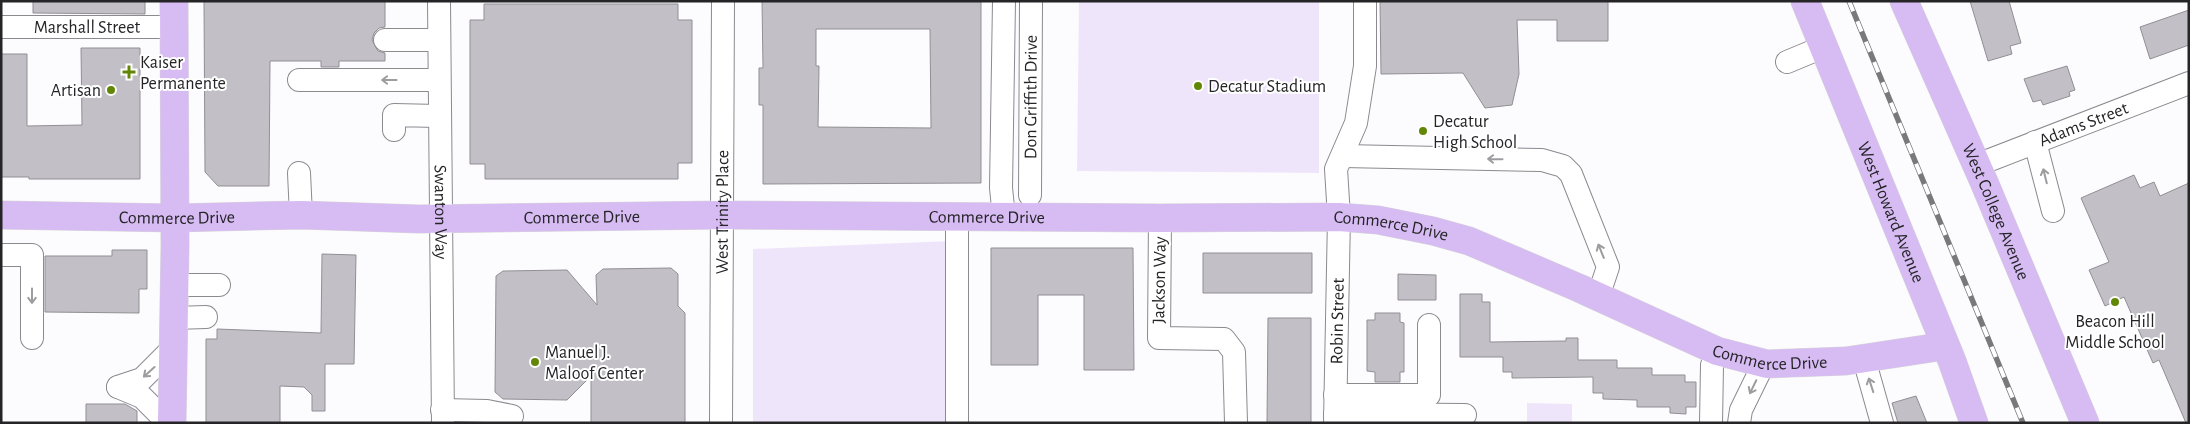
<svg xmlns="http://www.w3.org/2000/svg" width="2190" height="424" viewBox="0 0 2190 424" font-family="'Alegreya Sans',sans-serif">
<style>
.green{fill:#efe5fa}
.building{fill:#c2c0c6;stroke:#918f94;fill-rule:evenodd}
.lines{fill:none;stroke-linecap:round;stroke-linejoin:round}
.minor-casing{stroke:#8c898f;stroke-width:24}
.major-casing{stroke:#d8d8d8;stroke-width:29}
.minor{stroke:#fff;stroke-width:22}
.major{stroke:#d7bbf3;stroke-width:28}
.rail-casing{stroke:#79787b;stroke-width:5.5}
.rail{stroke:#fff;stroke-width:4;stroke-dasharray:11;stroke-linecap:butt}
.oneway{stroke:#9d9c9e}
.poi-dot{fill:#628605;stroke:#fff;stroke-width:2}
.labels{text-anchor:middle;stroke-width:4;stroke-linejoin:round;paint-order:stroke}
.street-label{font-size:18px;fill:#252427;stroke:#fff}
.poi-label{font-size:18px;fill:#252427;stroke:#fff;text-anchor:start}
</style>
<rect width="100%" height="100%" fill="#fcfbfe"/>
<path class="green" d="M1079 1H1319V173L1077 171Z
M951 241 946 423H753V249Z
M1527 403 1572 404V423H1527Z"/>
<path class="building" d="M33 1H145V14L33 13Z
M204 1H385V27L379 28 374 33 372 40 378 51 385 53V61H339V67H321V61H270L269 186H218L205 172Z
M762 1H981V183L763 184V105H759V68H763ZM816 29H930L931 128 818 127 819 66H816Z
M1380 1H1608V41H1557V20H1517L1519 74 1512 105 1485 108 1463 73 1381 74Z
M1970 1H2009L2021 43 2010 46 2012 54 1988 61Z
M484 4H678V20H692V163H678V179H485V164H470V20H484Z
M2189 10V45L2150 59 2140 27Z
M81 48H140V179H29V177H1V54H27V126L82 125Z
M2067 66 2075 90 2069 92 2070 96 2043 105 2041 100 2033 102 2024 79Z
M2134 175 2140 188 2154 182 2160 196 2189 183V423H2186L2159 360 2153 363 2124 297 2105 306 2089 270 2109 262 2081 198Z
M991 248H1133L1134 370H1084V295H1038V365H991Z
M112 250H147V289H139V313L45 312V256H112Z
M1203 253H1312V293H1203Z
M322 254 356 255 354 364H325V411H312V395L304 387 280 386V423H206V339H217V329L321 333Z
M671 268 678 274V306L685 313V423H591V376L567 400 503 399 495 392 496 276 503 271 567 270 597 305 596 275 603 269Z
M1398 274 1436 275V300H1398Z
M1460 294H1482V302H1490V342L1566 341V338H1578V360H1617V368H1652V375H1685V382H1696V407H1686V414L1670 413V407H1637V400L1603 399V393H1593V377L1512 378V372H1503V357H1460Z
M1375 313H1400V322L1404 323V372H1400V382H1375V372L1367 371V320H1375Z
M1268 318H1311V423H1267Z
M1916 396 1927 423H1898L1892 403Z
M86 404H125L137 411V423H86Z"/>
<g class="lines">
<defs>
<g id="minor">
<path id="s1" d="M439 1 443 423"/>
<path d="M1004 1 1001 188 1004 217"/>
<path id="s2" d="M1 27H174"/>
<path d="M385 40H438"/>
<path d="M1787 62 1823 47"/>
<path d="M299 80H438"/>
<path d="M394 130V115L438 116"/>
<path d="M2035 142 2053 211"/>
<path d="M1343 156 1542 160 1563 166 1571 174 1608 267 1598 297"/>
<path id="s3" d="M1977 165 2189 83"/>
<path d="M299 173 301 215"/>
<path id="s4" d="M1030 195 1031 1"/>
<path d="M1160 218 1159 338 1224 339 1234 352 1236 423"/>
<path d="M1 255H32V338"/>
<path d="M175 285H219"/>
<path d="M174 318 206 317"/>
<path d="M1864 359 1882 423"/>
<path d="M118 387 142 379 174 347"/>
<path d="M118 387 142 397 168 423"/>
<path d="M1335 395H1429V325"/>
<path d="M442 410 487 411 512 416"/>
<path d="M1335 414 1465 415"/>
<path id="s5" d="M721 423 723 1"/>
<path d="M957 423V217"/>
<path id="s6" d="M1335 423 1339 217 1336 169 1356 123 1365 66V1"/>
<path d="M1711 423 1712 365 1717 351"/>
<path d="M1739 423 1741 410 1764 363"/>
</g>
<g id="major">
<path id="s7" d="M1805 1 1952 361 1974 423"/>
<path id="s8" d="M1904 1 1984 182 2085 423"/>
<path id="s9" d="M1 215 175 218 301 215 419 219 723 215 1160 218 1339 217 1378 220 1433 231 1469 241 1579 288 1717 351 1767 364 1846 361 1945 346"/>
<path d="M172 423 175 246 174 1"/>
</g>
</defs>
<use href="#minor" class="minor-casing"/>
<use href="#major" class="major-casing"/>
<use href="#minor" class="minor"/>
<use href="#major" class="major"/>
<defs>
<path id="rail" d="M1849 1 2023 423"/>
</defs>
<use href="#rail" class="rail-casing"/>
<use href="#rail" class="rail"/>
</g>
<defs><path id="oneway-shaft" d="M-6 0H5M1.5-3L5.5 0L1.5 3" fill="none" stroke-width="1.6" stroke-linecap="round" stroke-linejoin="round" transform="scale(1.25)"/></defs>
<g class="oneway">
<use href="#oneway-shaft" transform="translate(389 80) rotate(-180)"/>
<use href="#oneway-shaft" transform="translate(1495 159) rotate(-179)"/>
<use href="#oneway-shaft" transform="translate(2045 176) rotate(-104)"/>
<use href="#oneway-shaft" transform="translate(1601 251) rotate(-112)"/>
<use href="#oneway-shaft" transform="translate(32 296) rotate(90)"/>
<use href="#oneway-shaft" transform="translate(149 372) rotate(138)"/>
<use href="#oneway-shaft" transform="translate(1871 385) rotate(-108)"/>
<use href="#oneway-shaft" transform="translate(1753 387) rotate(116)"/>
</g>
<g class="poi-dot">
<path d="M126.5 64.5h5v5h5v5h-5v5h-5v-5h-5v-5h5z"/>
<circle cx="1198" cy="86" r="5"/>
<circle cx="111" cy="90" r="5"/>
<circle cx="1423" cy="131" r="5"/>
<circle cx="2115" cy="302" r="5"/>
<circle cx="535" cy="362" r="5"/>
</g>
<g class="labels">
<g class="street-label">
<text dy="6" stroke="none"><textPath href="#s2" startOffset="86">Marshall Street</textPath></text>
<text dy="6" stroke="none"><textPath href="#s4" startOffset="98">Don Griffith Drive</textPath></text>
<text dy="6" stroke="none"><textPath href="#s3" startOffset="114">Adams Street</textPath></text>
<text dy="6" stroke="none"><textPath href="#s8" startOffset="230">West College Avenue</textPath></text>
<text dy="6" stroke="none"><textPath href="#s1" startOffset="211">Swanton Way</textPath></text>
<text dy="6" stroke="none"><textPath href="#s5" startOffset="211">West Trinity Place</textPath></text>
<text dy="6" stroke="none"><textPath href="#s7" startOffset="228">West Howard Avenue</textPath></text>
<text dy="6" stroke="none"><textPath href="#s9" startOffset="176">Commerce Drive</textPath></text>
<text dy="6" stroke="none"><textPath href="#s9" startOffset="581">Commerce Drive</textPath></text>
<text dy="6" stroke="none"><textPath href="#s9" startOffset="986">Commerce Drive</textPath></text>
<text dy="6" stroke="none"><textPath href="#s9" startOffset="1391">Commerce Drive</textPath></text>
<text transform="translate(1159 280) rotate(-89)" y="6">Jackson Way</text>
<text dy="6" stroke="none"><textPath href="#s6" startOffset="102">Robin Street</textPath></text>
<text dy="6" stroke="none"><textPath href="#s9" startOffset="1796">Commerce Drive</textPath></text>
</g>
<g class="poi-label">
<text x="140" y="68">Kaiser<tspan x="140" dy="21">Permanente</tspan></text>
<text x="1208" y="92">Decatur Stadium</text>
<text x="101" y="96" text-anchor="end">Artisan</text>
<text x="1433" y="127">Decatur<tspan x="1433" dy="21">High School</tspan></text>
<text x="2115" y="327" text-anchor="middle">Beacon Hill<tspan x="2115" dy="21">Middle School</tspan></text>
<text x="545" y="358">Manuel J.<tspan x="545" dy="21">Maloof Center</tspan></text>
</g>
</g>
<rect width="2190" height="424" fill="none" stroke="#252427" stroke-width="5"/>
</svg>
